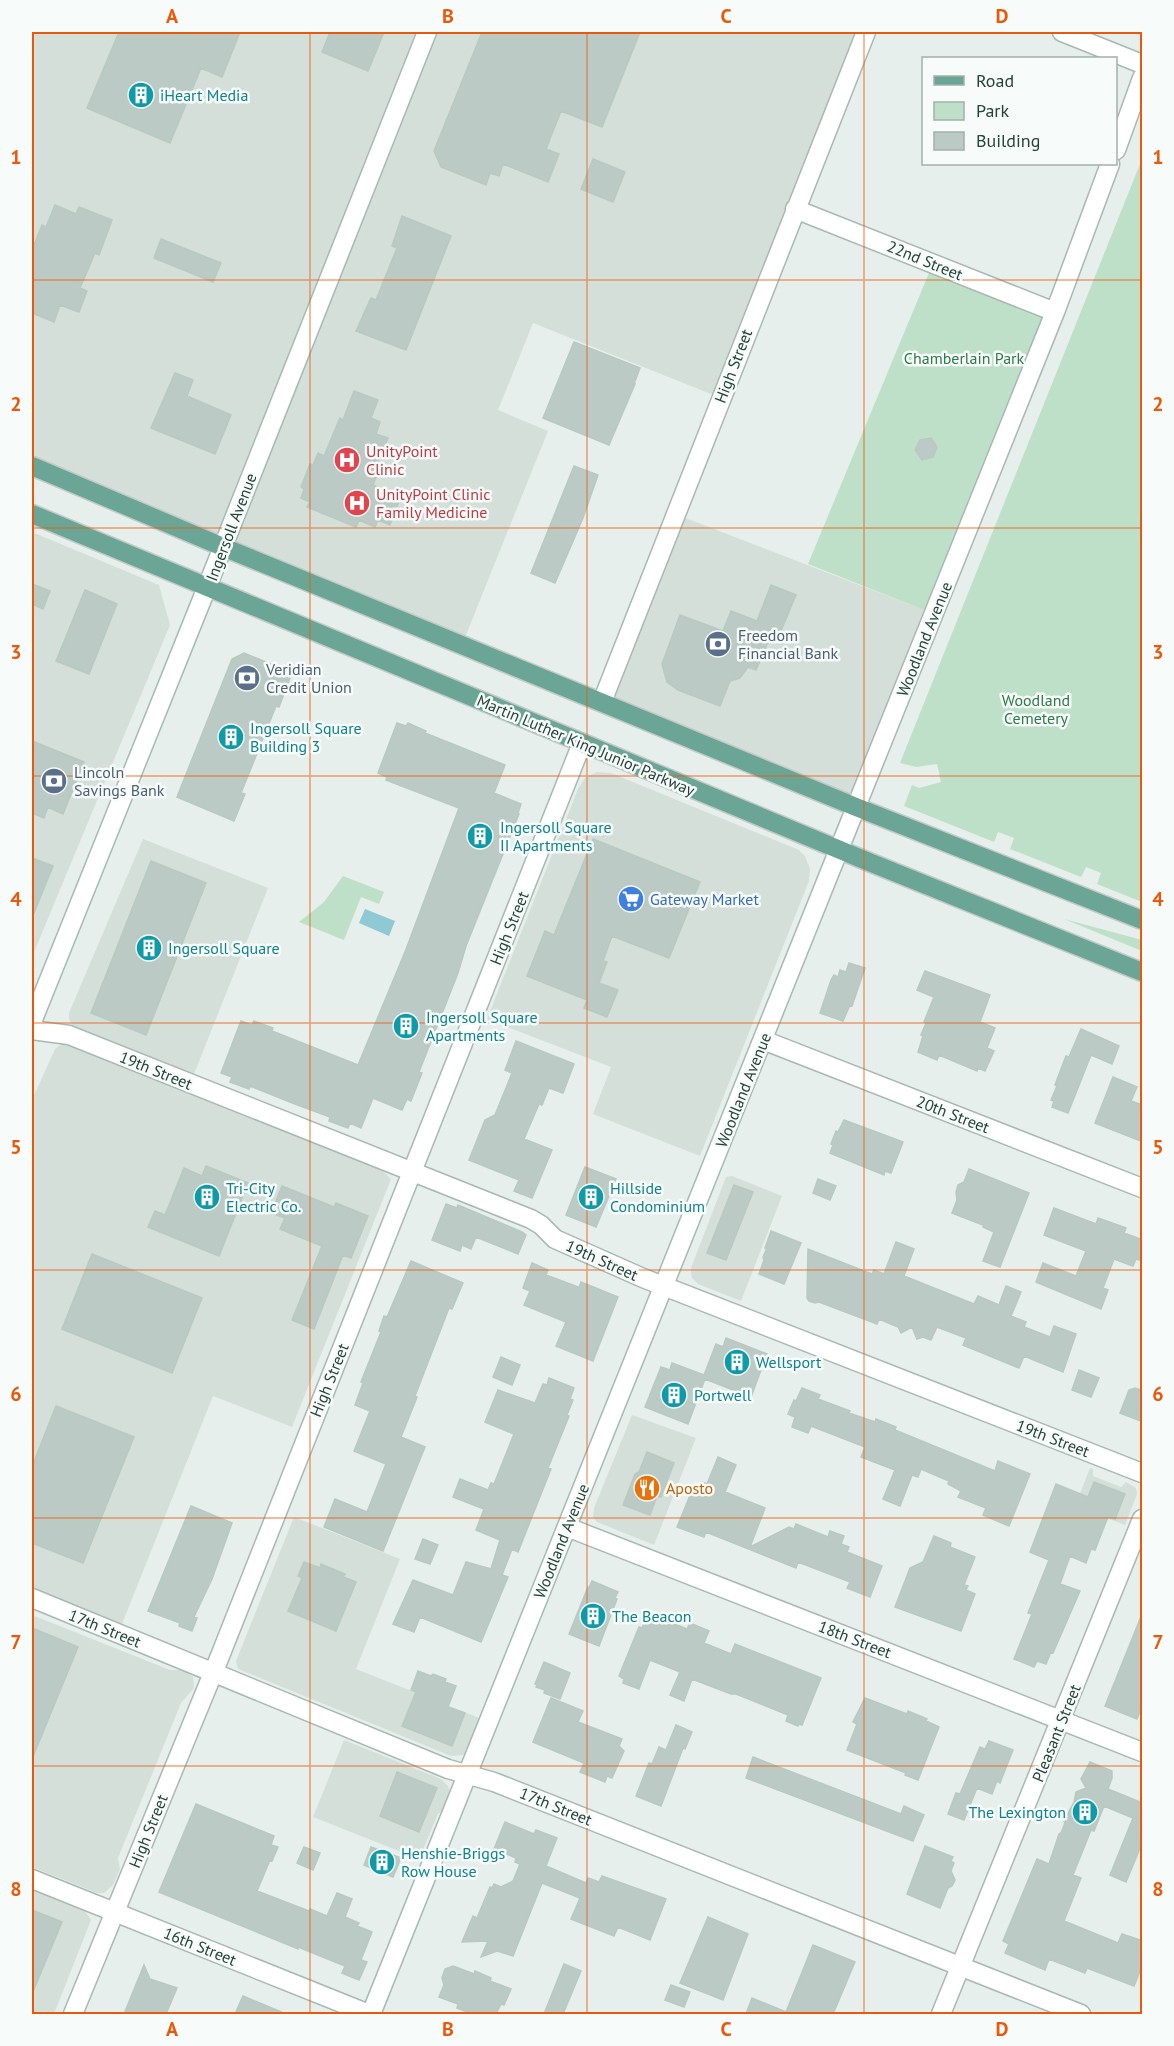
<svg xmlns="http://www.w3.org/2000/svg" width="1174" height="2046" viewBox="0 0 1174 2046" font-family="'PT Sans',sans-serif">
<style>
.built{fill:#d4dfda}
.green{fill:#bfe0c8}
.water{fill:#8ec9d4}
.building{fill:#bbcac4;stroke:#b8c9c2;stroke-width:1.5}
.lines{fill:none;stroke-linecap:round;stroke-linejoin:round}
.street-casing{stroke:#a8b8b2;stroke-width:21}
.secondary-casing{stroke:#a4bbb3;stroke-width:21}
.primary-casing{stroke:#c2cac8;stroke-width:21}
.street{stroke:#fff;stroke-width:18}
.secondary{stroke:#fff;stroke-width:18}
.primary{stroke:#6aa596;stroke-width:18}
.grid{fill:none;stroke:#e8590c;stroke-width:1.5;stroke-opacity:0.55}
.labels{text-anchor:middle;stroke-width:5;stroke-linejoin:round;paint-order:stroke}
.culture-label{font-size:16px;fill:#0d838f;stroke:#f7fbf9;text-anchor:start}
.street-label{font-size:16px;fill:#24423a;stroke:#f7fbf9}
.park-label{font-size:16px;fill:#2d7a4b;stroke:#f7fbf9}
.health-label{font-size:16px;fill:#be3a42;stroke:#f7fbf9;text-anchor:start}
.service-label{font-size:16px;fill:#4e5e75;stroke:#f7fbf9;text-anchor:start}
.shop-label{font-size:16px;fill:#366cbe;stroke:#f7fbf9;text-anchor:start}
.food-label{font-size:16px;fill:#c56008;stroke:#f7fbf9;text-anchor:start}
.neatline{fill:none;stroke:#e8590c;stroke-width:2}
.grid-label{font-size:20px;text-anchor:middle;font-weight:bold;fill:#e8590c}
</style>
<rect width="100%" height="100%" fill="#e6efeb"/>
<path class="built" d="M32 32H866L721 398 533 323 498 410 548 431 462 645 32 466Z
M675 514 924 610 864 762 856 807 602 702Z
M32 532 159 585 170 625 32 957Z
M597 772 611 773 799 850 805 856 810 869 809 881 700 1156 593 1114 611 1067 487 1019 578 789 585 778Z
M143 839 268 888 194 1074 72 1025 69 1019V1013Z
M62 1044H70L382 1170 391 1179 292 1427 213 1396 122 1624 32 1588V1100L55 1049Z
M732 1176 782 1196 741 1301 698 1284 692 1278 691 1273V1268L726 1177Z
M632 1415 696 1438 654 1545 597 1522 593 1517 594 1508Z
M1090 1468 1093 1469V1476L1121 1487 1126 1482 1136 1488 1137 1494 1125 1525 1075 1506Z
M294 1517 400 1559 356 1669 482 1719 468 1752 463 1755 451 1756 238 1669 236 1661Z
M32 1615 170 1670H184L193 1677 194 1688 181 1703 118 1858 120 1869 113 1885 104 1893H97L32 1867Z
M344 1740 441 1779 448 1786 451 1796 447 1807 438 1814 419 1859 313 1817Z
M32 1890 85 1911 91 1920 54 2014H32Z"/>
<path class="green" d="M1142 159V902L1097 884 1101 873 1086 867 1081 877 1010 849 1014 838 998 832 994 842 904 806 912 785 919 788 941 782 937 764 916 767 900 763Z
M931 268 1055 312 924 610 808 564Z
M343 876 384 892 379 904 361 897 344 940 299 922 324 902Z
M1064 919 1142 940V951Z"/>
<path class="water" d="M365 909 395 921 389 936 359 923Z"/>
<path class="building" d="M119 32H240L222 77 201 68 170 143 87 108Z
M330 32H384L368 71 322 52Z
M482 32H640L602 127 561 111 546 149 559 154 548 182 503 164 499 176 490 173 486 185 441 167 434 151Z
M593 159 625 172 613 202 581 189Z
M55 205 76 214 79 207 112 220 99 255 95 253 80 288 87 291 79 312 60 305 54 322 32 313V250L42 225 46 227Z
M402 216 451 236 406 350 356 331 371 298 376 300 397 248 392 246Z
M161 239 221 263 213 282 154 258Z
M574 342 640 368 634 384H635L609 445 543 418Z
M175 373 193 380 187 396 231 415 215 454 151 428Z
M354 391 378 400 371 418 380 422 376 434 388 438 375 469 379 470 373 485 401 496 390 525 378 520 375 527 359 520 356 527 307 507 310 502 301 498 304 489 301 487 310 464 313 465 318 453 324 456 340 418 343 420Z
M931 438 937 447 933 457 922 460 915 450 920 440Z
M574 466 598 475 583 518 555 583 531 573Z
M32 584 50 591 43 609 32 604Z
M771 585 796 595 780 633 773 630 756 670 748 667 740 678 730 681 720 706 678 690 667 682 662 664 680 615 723 631 731 611 757 621Z
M85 590 117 604 89 674 56 661Z
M244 653 292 673 279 707 276 706 241 793 245 794 234 821 177 797 232 659Z
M397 723 406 726 408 723 426 731 425 733 505 765 494 793 521 804 518 813 519 814 466 946 458 973 419 1072 422 1073 411 1101 407 1099 402 1110 373 1098 361 1128 350 1123 348 1128 329 1121 330 1117 295 1104 250 1086 249 1089 230 1082 232 1077 221 1073 241 1021 252 1025 254 1021 273 1028 272 1031 358 1065 405 952 459 808 386 780 387 777 378 773Z
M32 741 84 762 63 814 48 807 44 818 32 813Z
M593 839 700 882 669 958 612 936 603 961 607 962 599 983 618 990 607 1017 584 1008 587 1000 527 976 545 931 554 935Z
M32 858 53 866 32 918Z
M151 861 206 883 146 1035 91 1013Z
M849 963 865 968 852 1006 850 1005 843 1021 820 1013 831 980 834 975 838 977 840 970 846 972Z
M925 971 990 995 980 1022 995 1028 987 1048 994 1051 985 1071 978 1068 977 1071 939 1055 937 1060 918 1052 923 1036 921 1035 926 1023 924 1022 934 997 917 990Z
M1081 1029 1119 1046 1112 1064 1091 1055 1068 1113 1052 1107 1054 1101 1051 1100 1057 1086 1055 1085 1066 1056 1069 1057Z
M516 1041 574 1064 563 1093 549 1088 542 1105 539 1104 524 1139 552 1150 532 1198 514 1191 519 1180 469 1160 485 1120 495 1115 512 1073 505 1070Z
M1113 1077 1137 1087 1131 1101 1143 1105V1142L1095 1123Z
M844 1120 903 1142 891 1173 885 1171 884 1175 830 1153 833 1145 831 1144 836 1131 838 1132Z
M206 1166 248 1183 219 1256 148 1227 155 1211 165 1215 184 1168 202 1176Z
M585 1167 616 1179 596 1227 566 1215Z
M969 1169 1029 1193 1000 1267 983 1261 994 1232 983 1227V1225L952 1213 957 1200 956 1192 958 1185 964 1182Z
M818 1179 836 1186 830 1200 813 1193Z
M734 1185 753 1192 726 1260 707 1253Z
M282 1186 334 1207 336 1203 368 1216 351 1258 343 1255 314 1329 292 1320 322 1246 280 1229 285 1218 271 1213Z
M446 1204 457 1208 458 1205 522 1232 526 1235 518 1254 476 1237 471 1249 462 1245 460 1251 432 1240Z
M1054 1208 1096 1224 1098 1218 1126 1228 1124 1233 1143 1240V1261L1136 1259 1133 1266 1114 1259 1103 1288 1108 1290 1101 1309 1036 1282 1043 1263 1076 1276 1086 1251 1044 1235Z
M771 1231 801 1243 784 1284 759 1274 764 1260 763 1257 767 1248H765Z
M896 1242 914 1249 904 1276 974 1304 978 1296 999 1305 1006 1286 1021 1292 1011 1316 1026 1322 1024 1327 1050 1337 1054 1326 1076 1334 1063 1372 1024 1356 1019 1368 963 1345 966 1338 937 1327 931 1340 923 1337 917 1339 912 1327 901 1333 898 1327 879 1319 877 1324 819 1302 815 1303 809 1301 807 1298 808 1249 872 1274 874 1270 884 1274Z
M92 1254 202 1298 172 1373 62 1329Z
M411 1261 463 1283 452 1309 449 1308 415 1396 417 1397 401 1437 425 1447 383 1551 324 1527 335 1499 367 1512 386 1464 354 1451 370 1411 355 1405 363 1383 361 1382 381 1332 379 1331 384 1316 387 1317Z
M532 1263 548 1270 546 1275 578 1287 579 1288 581 1282 618 1297 593 1361 556 1346 566 1322 524 1305 530 1291 523 1288Z
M726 1338 767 1354 751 1397 705 1379 688 1424 645 1407 661 1367 670 1370 672 1363 704 1375 716 1344 723 1347Z
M501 1357 520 1365 512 1385 493 1377Z
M1079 1370 1099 1378 1091 1397 1072 1390Z
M549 1378 574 1388 570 1399 573 1400 567 1415 569 1416 548 1468 551 1469 518 1552 512 1549 502 1575 508 1577 481 1642 420 1617 414 1632 393 1624 413 1580 453 1595 466 1562 491 1569 500 1540 476 1530 484 1509 453 1497 460 1479 488 1490 491 1483 494 1484 514 1434 485 1422 498 1390 535 1403 543 1384 547 1385Z
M802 1388 820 1395 818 1399 850 1411 849 1413 875 1422 876 1419 896 1427 895 1430 995 1471 998 1461 1030 1474 1009 1526 983 1515 986 1508 958 1497 961 1491 948 1484 949 1481 921 1469 918 1477 912 1475 900 1506 883 1499 895 1470 861 1457 865 1447 811 1426 808 1433 792 1427 795 1417 788 1414 794 1400 796 1401Z
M1135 1388 1143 1391V1422L1120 1413 1129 1390Z
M56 1406 134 1437 83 1563 32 1543V1467Z
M647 1452 674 1463 661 1497 657 1496 650 1515 623 1505 635 1474 639 1472Z
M718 1457 736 1465 725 1492 765 1508 750 1547 789 1527 794 1529 796 1524 828 1537 830 1531 844 1536 841 1544 849 1547 847 1552 882 1566 870 1597 847 1588 850 1582 798 1562 796 1568 706 1532 704 1537 677 1527 691 1493 696 1495 702 1482 707 1484Z
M1094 1482 1125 1494 1115 1519 1108 1517 1095 1550 1091 1549 1086 1563 1070 1556 1060 1584 1080 1591 1053 1653 1051 1652 1046 1664 1037 1661 1034 1667 1014 1659 1032 1614 1028 1613 1049 1560 1030 1552 1056 1484 1088 1497Z
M191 1506 232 1523 212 1579 194 1617 197 1618 192 1631 179 1626 180 1623 148 1611Z
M934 1536 951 1543 950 1547 975 1557 964 1585 968 1586 966 1590 975 1594 961 1631 895 1607 910 1568 923 1562Z
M423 1539 438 1545 430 1564 415 1559Z
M304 1562 320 1568 321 1564 345 1574 343 1577 356 1582 336 1631 288 1611 302 1578 298 1576Z
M592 1581 618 1592 615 1598 617 1599 599 1646 569 1634 588 1587 589 1588Z
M648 1613 687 1629 690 1623 709 1631 704 1643 731 1654 735 1644 821 1678 802 1725 799 1724 798 1726 786 1721 788 1715 736 1694H731L692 1679 684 1701 670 1695 680 1672 650 1660 639 1689 623 1683 624 1679 619 1676 639 1627 642 1628Z
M1142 1614 1143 1704 1137 1719 1105 1706Z
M32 1628 78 1647 32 1759Z
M544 1662 570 1673 560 1699 544 1693 545 1690 536 1687 537 1685 535 1684Z
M418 1671 431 1676 433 1674 446 1679 445 1682 456 1686 448 1707 465 1713 452 1746 402 1726 416 1692 411 1690Z
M551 1698 583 1711 578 1722 622 1739 619 1746 624 1751 612 1778 607 1776 605 1782 580 1772 584 1763 533 1742Z
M865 1698 907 1714 908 1711 927 1719 926 1721 939 1727 918 1780 905 1775 906 1773 847 1750 857 1724 853 1722Z
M676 1725 692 1732 685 1749 683 1748 661 1806 636 1796 649 1763 652 1764 659 1747 666 1750Z
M989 1741 1013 1750 1000 1783 997 1781 992 1794 977 1788 964 1820 948 1814 956 1793 960 1794 980 1747 985 1749Z
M753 1757 901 1814 904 1806 924 1815 913 1841 746 1778Z
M1090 1762 1112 1771V1778L1108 1789 1140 1802 1143 1797V1841L1126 1882 1110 1875 1133 1818 1104 1806 1094 1831 1091 1830 1073 1875 1081 1878 1064 1921 1118 1943 1122 1934 1143 1941V1964L1134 1986 1087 1968 1085 1973 1049 1959 1045 1970 1005 1953 1009 1944 1003 1941 1037 1859 1049 1864 1059 1834 1061 1833 1065 1823 1064 1821 1074 1802 1076 1792 1086 1788 1081 1779Z
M397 1772 437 1788 419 1832 380 1816Z
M196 1804 274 1836 271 1845 278 1847 272 1861 270 1860 257 1891 309 1911 310 1909 327 1916 337 1893 352 1899 345 1917 359 1923 357 1926 372 1932 361 1960 367 1962 359 1980 342 1973 345 1966 298 1947V1949L159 1892Z
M505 1822 534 1834 536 1830 557 1838 546 1866 586 1883 588 1878 599 1882 602 1876 666 1899 650 1940 618 1927 614 1936 571 1919 580 1898 542 1883 513 1956 497 1951 481 1957 488 1941 462 1942 473 1916 477 1918 490 1887 492 1888 494 1884 501 1887 513 1881 520 1864 515 1862 516 1858 494 1849Z
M925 1846 953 1857 951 1861 954 1863 951 1871 955 1880 952 1886 948 1888 940 1908 907 1894Z
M304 1847 320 1853 313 1870 297 1863Z
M371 1847 401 1858 393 1877 364 1865Z
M32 1910 62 1922 32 1994Z
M708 1917 748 1934 723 2000 680 1983Z
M813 1945 855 1962 833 2014H746L752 1998 786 2012Z
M564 1964 581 1971 563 2014H544Z
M144 1965 150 1979 177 1988 166 2014H124Z
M453 1966 474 1974 475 1971 491 1978 490 1981 511 1989 504 2005 501 2004 496 2014H472L457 2008 458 2004 439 1997 444 1985 442 1978 445 1969Z
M671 1985 690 1992 684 2007 665 2000Z
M243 1996 286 2014H235Z"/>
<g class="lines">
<defs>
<path id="street" d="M1062 32 1142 64
M1116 150 1142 78
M795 209 1055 312
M602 702 866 32
M856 807 1055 312 1110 164
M32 1030 69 1035 531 1219 541 1225 555 1239 643 1278 1142 1473
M763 1040 1142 1188
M567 1527 1142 1752
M32 1598 448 1769 494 1782 1081 2014
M32 1879 369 2014
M73 2014 220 1656 582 743
M941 2014 1142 1519"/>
<path id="secondary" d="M32 1022 207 587 427 32
M371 2014 856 807"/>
<path id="primary" d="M32 466 223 547 856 807 1142 920
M32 514 869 862 1142 972"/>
</defs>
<use href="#street" class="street-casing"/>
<use href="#secondary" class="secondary-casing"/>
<use href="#primary" class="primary-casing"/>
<use href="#street" class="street"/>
<use href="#secondary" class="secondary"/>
<use href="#primary" class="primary"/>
</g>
<path class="grid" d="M310 32V2014M587 32V2014M864 32V2014M32 280H1142M32 528H1142M32 776H1142M32 1023H1142M32 1270H1142M32 1518H1142M32 1766H1142"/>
<defs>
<symbol id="building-disc" viewBox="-11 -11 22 22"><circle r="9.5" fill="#0f9aa8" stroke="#f7fbf9"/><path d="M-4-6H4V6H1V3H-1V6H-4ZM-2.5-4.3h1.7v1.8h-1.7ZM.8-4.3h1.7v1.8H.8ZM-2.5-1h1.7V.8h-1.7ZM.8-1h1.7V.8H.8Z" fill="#fff"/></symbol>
<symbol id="hospital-disc" viewBox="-11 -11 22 22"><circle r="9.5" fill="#e0444e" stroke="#f7fbf9"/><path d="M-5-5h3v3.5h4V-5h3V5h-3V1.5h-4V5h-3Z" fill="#fff"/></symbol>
<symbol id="bank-disc" viewBox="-11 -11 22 22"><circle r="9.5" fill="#5c6f8a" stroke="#f7fbf9"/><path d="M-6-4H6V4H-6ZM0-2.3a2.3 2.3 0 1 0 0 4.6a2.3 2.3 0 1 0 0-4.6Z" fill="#fff"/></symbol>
<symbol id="supermarket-disc" viewBox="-11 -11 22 22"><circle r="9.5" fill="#3f7fe0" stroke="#f7fbf9"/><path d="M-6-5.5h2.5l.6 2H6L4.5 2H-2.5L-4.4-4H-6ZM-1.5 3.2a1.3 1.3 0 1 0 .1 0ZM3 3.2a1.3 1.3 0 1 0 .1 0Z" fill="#fff"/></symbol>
<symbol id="restaurant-disc" viewBox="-11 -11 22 22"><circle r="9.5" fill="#e8710a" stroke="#f7fbf9"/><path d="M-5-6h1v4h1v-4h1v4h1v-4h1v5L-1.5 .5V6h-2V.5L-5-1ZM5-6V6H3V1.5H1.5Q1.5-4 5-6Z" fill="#fff"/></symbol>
</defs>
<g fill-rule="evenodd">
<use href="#building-disc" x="126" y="80" width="30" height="30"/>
<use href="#hospital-disc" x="332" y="445" width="30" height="30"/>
<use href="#hospital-disc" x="342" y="488" width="30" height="30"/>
<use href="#bank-disc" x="703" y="629" width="30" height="30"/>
<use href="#bank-disc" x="232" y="663" width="30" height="30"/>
<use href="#building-disc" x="216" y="722" width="30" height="30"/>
<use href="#bank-disc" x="39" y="766" width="30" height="30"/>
<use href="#building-disc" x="465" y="821" width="30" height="30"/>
<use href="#supermarket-disc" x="616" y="884" width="30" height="30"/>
<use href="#building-disc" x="134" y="933" width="30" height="30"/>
<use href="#building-disc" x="391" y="1011" width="30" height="30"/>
<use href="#building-disc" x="192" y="1182" width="30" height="30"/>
<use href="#building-disc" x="576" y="1182" width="30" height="30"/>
<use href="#building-disc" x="722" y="1347" width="30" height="30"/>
<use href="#building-disc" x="659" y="1380" width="30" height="30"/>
<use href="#restaurant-disc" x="632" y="1473" width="30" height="30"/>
<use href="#building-disc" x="578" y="1601" width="30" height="30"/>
<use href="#building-disc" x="1070" y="1797" width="30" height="30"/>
<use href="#building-disc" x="367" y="1847" width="30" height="30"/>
</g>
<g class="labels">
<g class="culture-label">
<text x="160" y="101">iHeart Media</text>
<text x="250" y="734">Ingersoll Square<tspan x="250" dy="18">Building 3</tspan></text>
<text x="500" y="833">Ingersoll Square<tspan x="500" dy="18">II Apartments</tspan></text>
<text x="168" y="954">Ingersoll Square</text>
<text x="426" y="1023">Ingersoll Square<tspan x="426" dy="18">Apartments</tspan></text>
<text x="226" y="1194">Tri-City<tspan x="226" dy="18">Electric Co.</tspan></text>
<text x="610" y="1194">Hillside<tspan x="610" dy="18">Condominium</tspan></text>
<text x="756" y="1368">Wellsport</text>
<text x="694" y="1401">Portwell</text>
<text x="612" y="1622">The Beacon</text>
<text x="1066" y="1818" text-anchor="end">The Lexington</text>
<text x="401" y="1859">Henshie-Briggs<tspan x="401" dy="18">Row House</tspan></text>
</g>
<g class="street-label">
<text transform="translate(925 260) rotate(22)" y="6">22nd Street</text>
<text transform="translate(733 366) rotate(-69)" y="6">High Street</text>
<text transform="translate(231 527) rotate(-69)" y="6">Ingersoll Avenue</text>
<text transform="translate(924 639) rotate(-68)" y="6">Woodland Avenue</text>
<text transform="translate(586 745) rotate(23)" y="6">Martin Luther King Junior Parkway</text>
<text transform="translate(509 928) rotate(-68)" y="6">High Street</text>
<text transform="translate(156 1070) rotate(22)" y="6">19th Street</text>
<text transform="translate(743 1090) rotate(-68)" y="6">Woodland Avenue</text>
<text transform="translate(953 1114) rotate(21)" y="6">20th Street</text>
<text transform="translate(602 1260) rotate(24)" y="6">19th Street</text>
<text transform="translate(329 1380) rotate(-68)" y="6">High Street</text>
<text transform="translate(1053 1438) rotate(21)" y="6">19th Street</text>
<text transform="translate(561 1541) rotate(-68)" y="6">Woodland Avenue</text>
<text transform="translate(105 1628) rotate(22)" y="6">17th Street</text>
<text transform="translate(855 1639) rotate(21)" y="6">18th Street</text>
<text transform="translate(1056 1733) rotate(-68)" y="6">Pleasant Street</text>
<text transform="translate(556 1806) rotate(22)" y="6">17th Street</text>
<text transform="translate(148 1831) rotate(-68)" y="6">High Street</text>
<text transform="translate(200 1946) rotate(22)" y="6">16th Street</text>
</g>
<g class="park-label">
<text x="964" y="364">Chamberlain Park</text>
<text x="1036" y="706">Woodland<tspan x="1036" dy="18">Cemetery</tspan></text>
</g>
<g class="health-label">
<text x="366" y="457">UnityPoint<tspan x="366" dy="18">Clinic</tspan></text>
<text x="376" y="500">UnityPoint Clinic<tspan x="376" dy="18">Family Medicine</tspan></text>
</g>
<g class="service-label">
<text x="738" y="641">Freedom<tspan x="738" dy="18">Financial Bank</tspan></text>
<text x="266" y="675">Veridian<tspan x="266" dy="18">Credit Union</tspan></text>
<text x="74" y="778">Lincoln<tspan x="74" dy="18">Savings Bank</tspan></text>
</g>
<g class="shop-label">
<text x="650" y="905">Gateway Market</text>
</g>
<g class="food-label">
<text x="666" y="1494">Aposto</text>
</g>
</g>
<rect width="1174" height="2046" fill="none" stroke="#f7fbf9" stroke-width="66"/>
<rect x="922" y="57" width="195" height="108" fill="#f7fbf9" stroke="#a3b1ad" stroke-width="1.5"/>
<rect x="934" y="76" width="30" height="9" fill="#6aa596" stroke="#a3b1ad" stroke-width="1.5"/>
<text x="976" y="87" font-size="18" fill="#24423a">Road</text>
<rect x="934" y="102" width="30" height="18" fill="#bfe0c8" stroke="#a3b1ad" stroke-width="1.5"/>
<text x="976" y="117" font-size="18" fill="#24423a">Park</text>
<rect x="934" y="132" width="30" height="18" fill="#bbcac4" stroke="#a3b1ad" stroke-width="1.5"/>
<text x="976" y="147" font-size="18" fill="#24423a">Building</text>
<rect x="33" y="33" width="1108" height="1980" class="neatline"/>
<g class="grid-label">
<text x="172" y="23">A</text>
<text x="448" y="23">B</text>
<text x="726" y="23">C</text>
<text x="1002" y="23">D</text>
<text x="16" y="164">1</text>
<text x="1158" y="164">1</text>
<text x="16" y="411">2</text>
<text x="1158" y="411">2</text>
<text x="16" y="659">3</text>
<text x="1158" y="659">3</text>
<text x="16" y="906">4</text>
<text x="1158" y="906">4</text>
<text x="16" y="1154">5</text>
<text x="1158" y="1154">5</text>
<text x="16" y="1401">6</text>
<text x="1158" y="1401">6</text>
<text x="16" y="1649">7</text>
<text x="1158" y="1649">7</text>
<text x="16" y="1896">8</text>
<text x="1158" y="1896">8</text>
<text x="172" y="2036">A</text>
<text x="448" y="2036">B</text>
<text x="726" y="2036">C</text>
<text x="1002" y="2036">D</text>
</g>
</svg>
